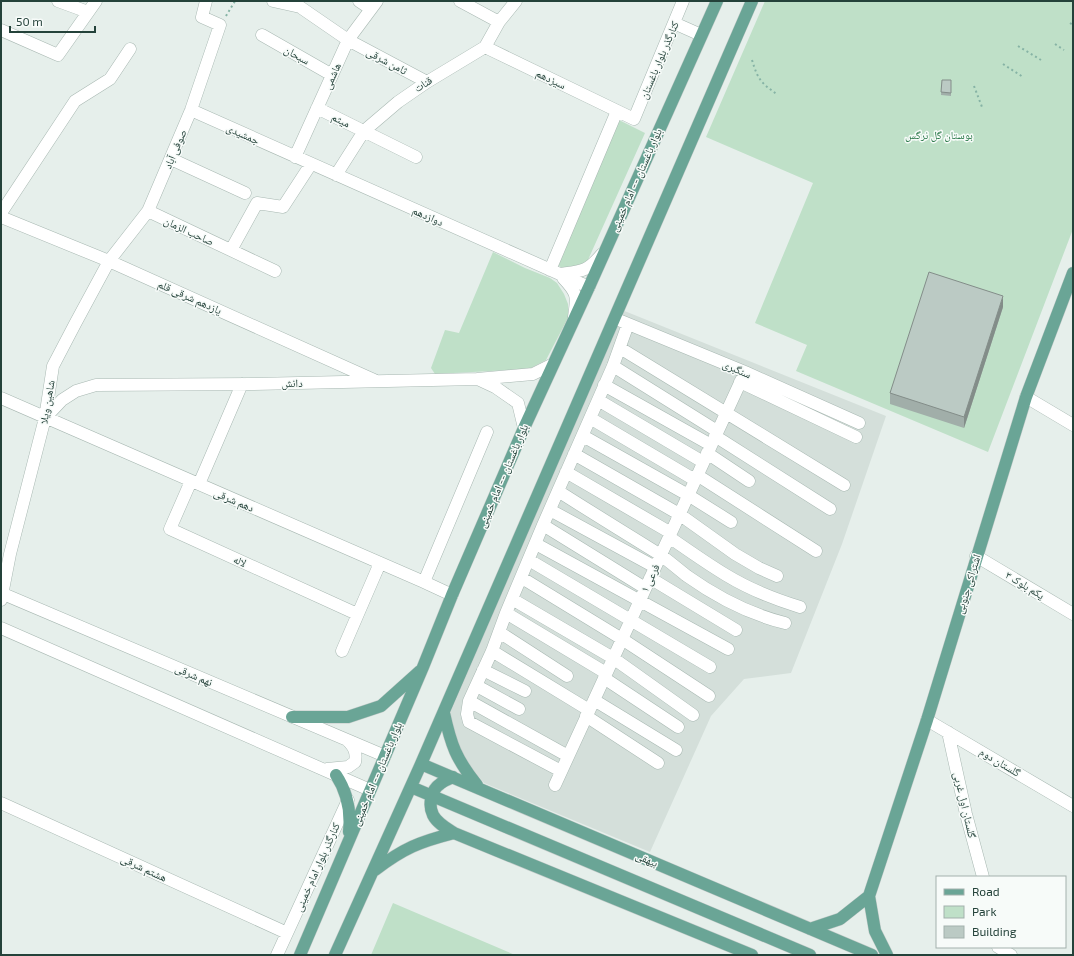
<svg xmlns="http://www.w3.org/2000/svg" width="1074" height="956" viewBox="0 0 1074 956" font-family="'Exo 2','Noto Naskh Arabic',sans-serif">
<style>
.built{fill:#d4dfda}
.park{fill:#bfe0c8}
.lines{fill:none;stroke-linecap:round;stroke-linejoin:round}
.minor-casing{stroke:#a8b8b2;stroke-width:13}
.major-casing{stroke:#c2cac8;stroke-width:13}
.path{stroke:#86b3a5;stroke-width:2;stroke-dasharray:2 3;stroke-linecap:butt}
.minor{stroke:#fff;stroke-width:12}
.major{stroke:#6aa596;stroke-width:12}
.wall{fill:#a1aea9}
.shaded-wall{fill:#838d89}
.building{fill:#bbcac4;stroke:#838d89}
.labels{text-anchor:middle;stroke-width:3;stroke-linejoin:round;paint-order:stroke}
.street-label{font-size:11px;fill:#24423a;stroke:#f7fbf9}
.park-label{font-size:11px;fill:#2d7a4b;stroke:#f7fbf9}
</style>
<rect width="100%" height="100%" fill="#e6efeb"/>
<path class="built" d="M622 310 886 416 842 544 791 673 744 679 711 716 650 852 484 783 461 755 449 716Z"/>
<path class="park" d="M765 1H1073V229L988 452 796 371 807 345 755 323 813 183 706 137Z
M619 120 645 133 583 271 563 269 558 265Z
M493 252 525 268 550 278 557 283 564 294 568 304V318L546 360 529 369 435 374 431 368 445 330 459 333Z
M393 903 515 955H371Z"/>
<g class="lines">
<defs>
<path id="minor" d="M58 1 88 12
M273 1 300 7 348 40 427 82
M359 1 371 9
M460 1 499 22
M674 23 701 35
M1 30 58 55 96 1
M262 35 332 75
M485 47 634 119 683 1
M317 108 416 157
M191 110 589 287
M295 157 348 40 377 1
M171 159 245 193
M336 175 364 131 398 102 427 82 485 47 499 22 516 1
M148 211 275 271
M1 213 75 101 110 79 130 49
M1 217 109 261 374 380
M231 250 257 203 283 207 311 164
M550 270 617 111
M560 274C582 271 587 272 602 254
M563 278C578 294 577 296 574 317
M621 321 745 372 859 423
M620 348 844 485
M613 366 717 431
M480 380 495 387 518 403 524 428
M740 382 856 437
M604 385 711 445
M1026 397 1073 425
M1 398 424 582
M598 400 703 462
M45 418 62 400 76 391 96 385 252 384 477 379 533 374 553 364
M590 418 695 480
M583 436 688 495 731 522
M715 436 830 509
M707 453 749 481
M574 454 679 514 735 554 759 568 777 576
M566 472 671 533
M697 475 816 551
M191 481 170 529 357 614
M199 484 242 384
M558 491C591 512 625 533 659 554 669 561 678 569 687 576 718 598 749 614 785 623
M550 510 655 567
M543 525 645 588
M669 537C688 550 706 563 726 575 749 589 774 599 800 607
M536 544 728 649
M976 556 1073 614
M529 560 710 667
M522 578 622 639 709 696
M650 578 736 630
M1 593 385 756
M452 595 424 582 487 432
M512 599 613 658 693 715
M1 600 10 554 45 418 53 366 75 324 109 261 148 211 191 110 220 25 202 17 206 1
M506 613 606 673
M1 628 370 790
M499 632 567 676
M342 651 380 563
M492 651 589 710
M483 670 525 691
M604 678 678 727
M477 686 519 709
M594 700 676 750
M469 701 568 756
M586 716 658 763
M927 720 1073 806
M948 732 966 814 983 877
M327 769 348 767 355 762C357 752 354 747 347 740
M561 771 469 722 467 714 469 701 492 651 506 613 543 525 613 366 628 324
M555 785 745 372
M1 803 287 933
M998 947 1011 955
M277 955 348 800"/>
<path id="major" d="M444 713C451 745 456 759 477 785
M292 717H348L381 706 420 671
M421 764 872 955
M336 775C348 793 351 811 349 832
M453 777C449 779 444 780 440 784 431 790 428 805 433 815 437 823 446 828 454 833L752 955
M411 787 810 955
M375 870C404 848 419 842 454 833
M810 929 840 919 869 896
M300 955 423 667 452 595 524 428 589 287 717 1
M335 955 421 764 752 1
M887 955 875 931 869 896 927 720 1026 397 1073 273"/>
</defs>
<use href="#minor" class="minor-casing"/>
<use href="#major" class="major-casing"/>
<path class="path" d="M226 16 235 1
M1070 23 1073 25
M1055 44 1064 50
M1018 46 1041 60
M752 60C758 80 761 83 778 95
M1003 64 1023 77
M974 86 982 107"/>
<use href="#minor" class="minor"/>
<use href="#major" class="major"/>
</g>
<path class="wall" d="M942 80H951V96L941 95Z
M1003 307 964 428 890 404V393Z"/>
<path class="shaded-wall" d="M1003 296V307L964 428V417Z"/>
<path class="building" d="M942 80H951V93L941 92Z
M929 272 1003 296 964 417 890 393Z"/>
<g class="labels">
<g class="street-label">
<text transform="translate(297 55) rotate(29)" y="4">سبحان</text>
<text transform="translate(659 60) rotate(-67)" y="4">کنارگذر بلوار باغستان</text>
<text transform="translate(387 61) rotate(28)" y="4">ثامن شرقی</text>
<text transform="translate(332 76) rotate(-66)" y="4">هاشمی</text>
<text transform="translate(551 79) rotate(26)" y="4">سیزدهم</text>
<text transform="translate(423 84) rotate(-33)" y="4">قنات</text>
<text transform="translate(341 120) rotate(26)" y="4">میثم</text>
<text transform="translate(243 134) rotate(24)" y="4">جمشیدی</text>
<text transform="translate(175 149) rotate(-67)" y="4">صوفی آباد</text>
<text transform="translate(636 180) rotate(-66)" y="4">بلوار باغستان -- امام خمینی</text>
<text transform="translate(428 216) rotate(24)" y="4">دوازدهم</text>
<text transform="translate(189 231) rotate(25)" y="4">صاحب الزمان</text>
<text transform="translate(190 297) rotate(24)" y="4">یازدهم شرقی قلم</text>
<text transform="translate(737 369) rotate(23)" y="4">سنگبری</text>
<text transform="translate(292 383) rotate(-1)" y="4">دانش</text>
<text transform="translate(47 402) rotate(-80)" y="4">شاهین ویلا</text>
<text transform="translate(503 476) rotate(-67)" y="4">بلوار باغستان -- امام خمینی</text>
<text transform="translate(234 500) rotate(23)" y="4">دهم شرقی</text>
<text transform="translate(240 561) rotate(24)" y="4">لاله</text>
<text transform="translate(650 578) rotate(-65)" y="4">۱ فرعی</text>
<text transform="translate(968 584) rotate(-73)" y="4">اشتراکی جنوبی</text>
<text transform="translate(1025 585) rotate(31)" y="4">یکم بلوک ۳</text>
<text transform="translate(194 675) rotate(23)" y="4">نهم شرقی</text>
<text transform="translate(1000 762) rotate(31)" y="4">گلستان دوم</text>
<text transform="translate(377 774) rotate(-67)" y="4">بلوار باغستان -- امام خمینی</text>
<text transform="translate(965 805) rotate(77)" y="4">گلستان اول غربی</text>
<text transform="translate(647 859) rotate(23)" y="4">بیهقی</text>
<text transform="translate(317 867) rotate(-66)" y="4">کنارگذر بلوار امام خمینی</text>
<text transform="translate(144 868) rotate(25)" y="4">هشتم شرقی</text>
</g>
<g class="park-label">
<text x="939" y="139">بوستان گل نرگس</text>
</g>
</g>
<rect width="1074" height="956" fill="none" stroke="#24423a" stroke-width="4"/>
<rect x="936" y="876" width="130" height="72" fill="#f7fbf9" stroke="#a3b1ad"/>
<rect x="944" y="889" width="20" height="6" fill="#6aa596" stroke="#a3b1ad"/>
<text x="972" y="896" font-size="12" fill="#24423a">Road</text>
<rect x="944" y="906" width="20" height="12" fill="#bfe0c8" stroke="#a3b1ad"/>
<text x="972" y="916" font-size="12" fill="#24423a">Park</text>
<rect x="944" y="926" width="20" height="12" fill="#bbcac4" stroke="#a3b1ad"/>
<text x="972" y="936" font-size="12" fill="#24423a">Building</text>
<path d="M10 26v6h85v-6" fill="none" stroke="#24423a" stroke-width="2"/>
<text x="16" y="26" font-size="12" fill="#24423a" stroke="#f7fbf9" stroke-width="3" paint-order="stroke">50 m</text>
</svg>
